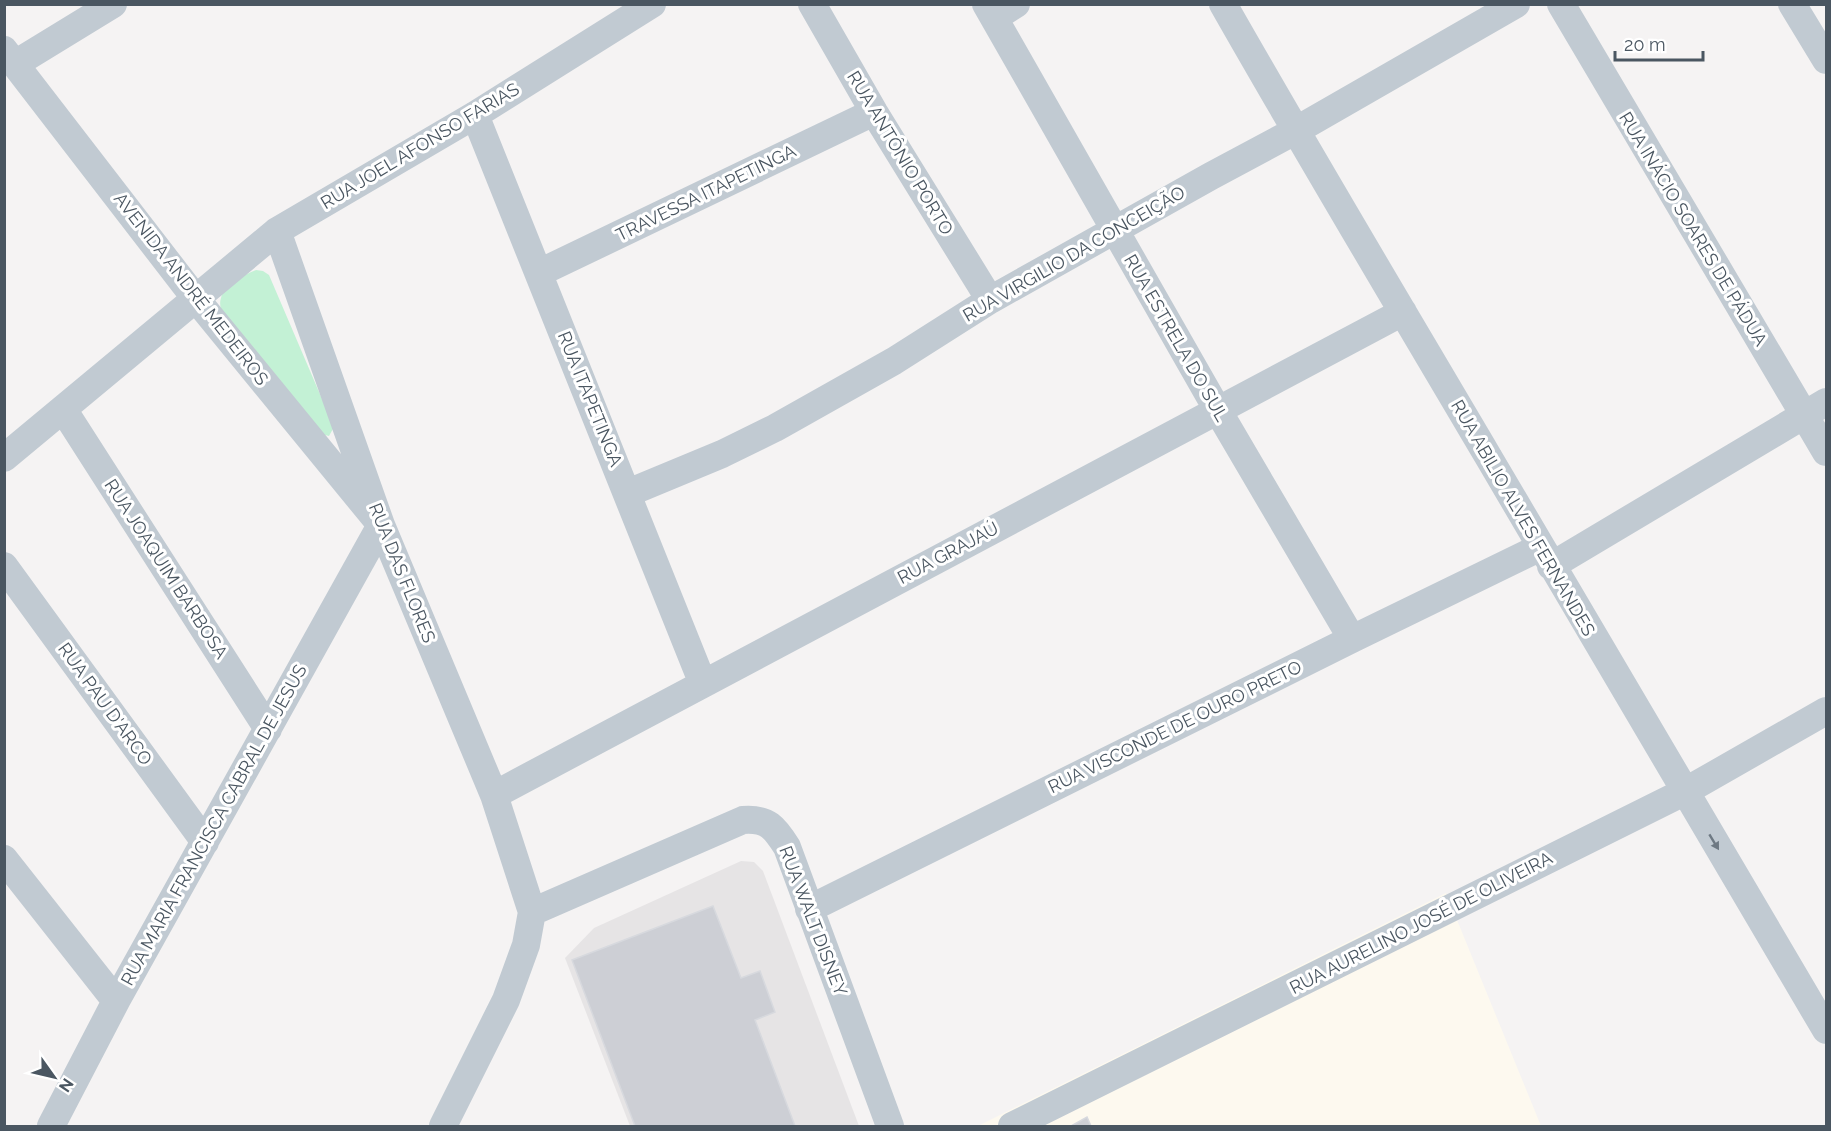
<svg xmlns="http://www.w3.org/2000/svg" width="1831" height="1131" viewBox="0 0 1831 1131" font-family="Raleway,sans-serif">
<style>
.commercial{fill:#fdf9ef}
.education{fill:#e6e4e5}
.green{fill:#c3f1d5}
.building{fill:#cdcfd5;stroke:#d7d9de;stroke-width:1.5}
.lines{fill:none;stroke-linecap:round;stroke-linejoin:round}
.minor{stroke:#c1cad2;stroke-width:28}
.oneway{fill:#6e7983}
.labels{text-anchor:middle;stroke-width:6;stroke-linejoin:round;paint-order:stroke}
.street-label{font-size:18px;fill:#4a5661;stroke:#fff}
</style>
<rect width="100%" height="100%" fill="#f5f3f3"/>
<path class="commercial" d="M1446 893 1541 1126H978Z"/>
<path class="education" d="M741 861 754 862 763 871 859 1126H630L565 958 594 928Z"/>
<path class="green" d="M256 270 263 271 269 275 334 427 329 436 321 434 222 314C221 309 219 303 221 298 224 285 244 275 256 270Z"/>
<path class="building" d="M713 906 741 978 760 971 775 1012 755 1020 795 1126H635L572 960Z
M1087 1117 1091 1126H1071Z"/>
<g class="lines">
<path class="minor" d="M812 4 874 112 990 300
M986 4 1217 409 1352 639
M1223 4C1310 157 1400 307 1489 458 1601 649 1713 840 1826 1030
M1561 4 1826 452
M1792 4 1826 60
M994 18 1016 4
M4 50 196 299 381 525 116 1001 51 1126
M15 64 113 4
M475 115 703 684
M277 231 381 525 494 795 532 912 526 945 506 1000 443 1126
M539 273 874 112
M63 409 268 729
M4 458 277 231 475 115 652 4
M628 493 722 454 775 428 894 361 990 300 1211 176 1295 131 1516 4
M4 566 205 842
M1551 566 1826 402
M494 795 1403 312
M4 859 116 1001
M809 909 1352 639 1541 547
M532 912 743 820C768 818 775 828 787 847L890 1126
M1012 1126 1684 792 1826 711"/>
</g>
<defs><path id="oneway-solid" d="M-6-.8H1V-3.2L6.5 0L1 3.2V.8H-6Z" transform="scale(1.5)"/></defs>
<use class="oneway" href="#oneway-solid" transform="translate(1714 842) rotate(59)"/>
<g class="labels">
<g class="street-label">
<text transform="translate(420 146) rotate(-31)" y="6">RUA JOEL AFONSO FARIAS</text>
<text transform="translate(900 153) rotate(59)" y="6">RUA ANTÔNIO PORTO</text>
<text transform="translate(706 193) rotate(-26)" y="6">TRAVESSA ITAPETINGA</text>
<text transform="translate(1693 229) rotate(59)" y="6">RUA INÁCIO SOARES DE PÁDUA</text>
<text transform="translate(1074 254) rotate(-30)" y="6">RUA VIRGILIO DA CONCEIÇÃO</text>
<text transform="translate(191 289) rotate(52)" y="6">AVENIDA ANDRÉ MEDEIROS</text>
<text transform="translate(1176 338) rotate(60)" y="6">RUA ESTRELA DO SUL</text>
<text transform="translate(590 399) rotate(68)" y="6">RUA ITAPETINGA</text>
<text transform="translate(1523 518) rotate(60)" y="6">RUA ABILIO ALVES FERNANDES</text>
<text transform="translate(948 553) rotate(-28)" y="6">RUA GRAJAÚ</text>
<text transform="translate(166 569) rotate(57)" y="6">RUA JOAQUIM BARBOSA</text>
<text transform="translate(402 573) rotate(68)" y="6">RUA DAS FLORES</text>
<text transform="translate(105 704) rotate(54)" y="6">RUA PAU D'ARCO</text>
<text transform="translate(1175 727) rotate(-26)" y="6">RUA VISCONDE DE OURO PRETO</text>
<text transform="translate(214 825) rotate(-61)" y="6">RUA MARIA FRANCISCA CABRAL DE JESUS</text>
<text transform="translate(813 921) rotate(69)" y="6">RUA WALT DISNEY</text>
<text transform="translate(1421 923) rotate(-27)" y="6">RUA AURELINO JOSÉ DE OLIVEIRA</text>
</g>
</g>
<rect width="1831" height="1131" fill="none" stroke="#4a5661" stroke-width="12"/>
<g transform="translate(54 1077) rotate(124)" stroke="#ffffff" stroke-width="4.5" paint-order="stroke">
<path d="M0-4.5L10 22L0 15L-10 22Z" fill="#4a5661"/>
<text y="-9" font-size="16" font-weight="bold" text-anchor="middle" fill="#4a5661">N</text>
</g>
<path d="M1615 51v9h88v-9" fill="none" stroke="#4a5661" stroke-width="3"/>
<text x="1624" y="51" font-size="18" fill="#4a5661" stroke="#ffffff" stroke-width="4.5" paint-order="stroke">20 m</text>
</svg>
